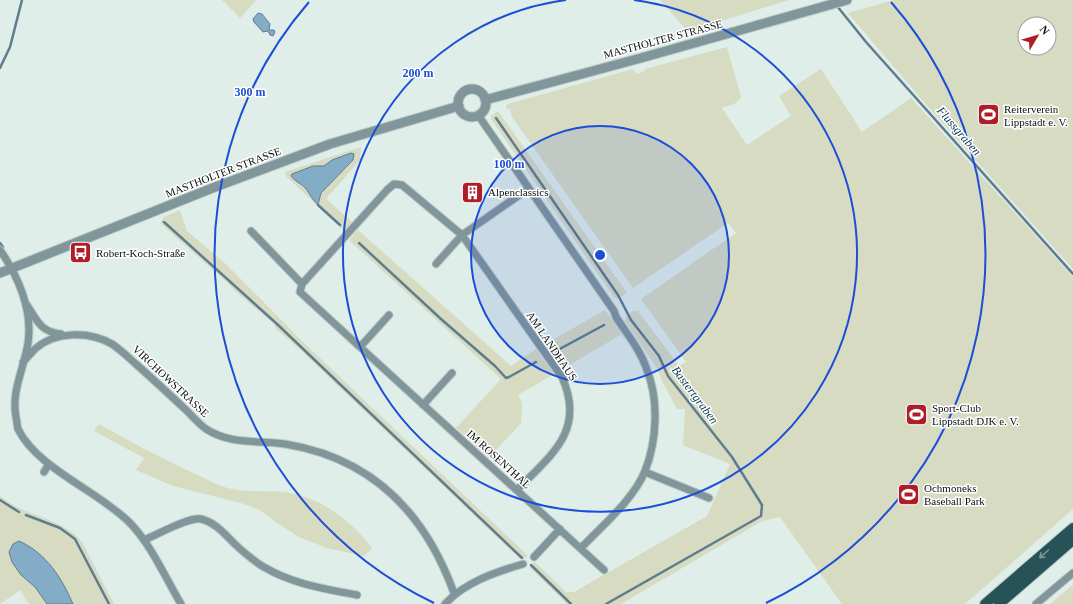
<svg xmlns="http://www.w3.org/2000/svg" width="1073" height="604" viewBox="0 0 1073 604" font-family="Georgia,serif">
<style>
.green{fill:#d6dbc1;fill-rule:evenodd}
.water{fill:#83acc6;stroke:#5f7d8e}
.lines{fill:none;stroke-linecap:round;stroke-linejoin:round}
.stream{stroke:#5f7d8e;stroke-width:2.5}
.minor-casing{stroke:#bdcac6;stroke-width:9}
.tertiary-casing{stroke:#bdcac6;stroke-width:11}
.primary-casing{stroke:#bdcac6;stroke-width:12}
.minor{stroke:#80969a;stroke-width:7}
.tertiary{stroke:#80969a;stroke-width:9}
.primary{stroke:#265258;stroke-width:10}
.oneway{stroke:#7d979b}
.ring{fill:none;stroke:#1d4ed8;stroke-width:2}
.labels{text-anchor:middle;stroke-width:3;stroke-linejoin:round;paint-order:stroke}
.street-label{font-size:11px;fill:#0a0f0d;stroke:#fff}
.poi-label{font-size:11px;fill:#0a0f0d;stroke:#fff;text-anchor:start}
.water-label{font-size:12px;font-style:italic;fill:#003752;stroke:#fff}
.centre{fill:#1d4ed8;stroke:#fff;stroke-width:2}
.ring-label{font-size:12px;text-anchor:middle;font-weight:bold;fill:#1d4ed8;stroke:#fff;stroke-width:3;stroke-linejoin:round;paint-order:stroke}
</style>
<rect width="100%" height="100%" fill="#dfeee9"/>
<path class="green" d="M222 0H256L240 18Z
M660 0H789L692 30 684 27Z
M894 0H1073V269L922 100 848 13ZM1025 24H1049V48H1025Z
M727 47 741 97C737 105 729 105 722 108L747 145 791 116 779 96 821 69 862 132 911 98 1073 277V509L965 604H842L780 517 762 521 621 604H567L529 567 535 562 566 592H574L707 516 730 464 683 445 685 409H677L663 383 657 368 625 321 626 316 633 311H638L679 366 686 362 641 299 736 233 728 223 633 288 512 117 510 109H507L506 106 508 104 633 69 637 74 645 71V69Z
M498 111 627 293 617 299 614 297 491 119V116Z
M361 147 360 160 326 199 353 223 345 232 286 176 285 172ZM351 153 354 154 353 160 321 193 319 204C308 197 307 188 294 181L313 166H324L332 160Z
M180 210 187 231 227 265 302 341 528 556 524 558H519L293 343 276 329 274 324 234 290 230 285 160 223 164 217Z
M358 230 511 366 536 349 554 374 518 395 522 403 521 423 489 458 456 428 501 379 349 240Z
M605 310 622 334 561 370 544 345Z
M99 424C129 441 159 457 191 472 201 476 211 482 221 486 240 493 262 490 282 492 318 495 351 520 372 548L364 556 327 548 299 537 277 523 260 510 241 503 173 486 136 470 144 458 94 431Z
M0 496C6 500 12 505 19 508 41 518 67 523 82 542L114 604H73L65 587 21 575 35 587 47 604H29L20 590 0 604Z
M1073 585V604H1050Z"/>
<path class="water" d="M258 13 262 14 270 24 269 30H274L275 32 273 36 270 35 268 31 263 32 254 22 253 19Z
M351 153 354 154 353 160 321 193 318 205C313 200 310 195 306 189 302 184 295 182 291 176L292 174 313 166H324L332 160Z
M19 541C46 553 62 578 73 604H47L35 587 21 575 12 562 9 552 13 544Z"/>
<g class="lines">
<path class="stream" d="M837 6 866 42 1073 274
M0 68 10 47 22 0
M496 118 618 295 631 320 659 356 668 376 732 457 762 505 761 516 606 604
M318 205 340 225
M164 222 277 324 522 558
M0 243 3 247
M359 243 441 319 495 366 506 378 509 377 536 362
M556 351 604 325
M0 500 19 512
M26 515 60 528 75 539 109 604
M531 565 571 604"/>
<defs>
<path id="minor" d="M478 115 614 311 616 317C627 334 641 351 647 370 659 400 657 441 645 471 634 499 601 527 581 548
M251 231 302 284 300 292 360 347 604 570
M0 250C18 276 33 310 28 343 24 369 11 391 16 417 17 421 17 426 18 429 37 468 98 491 129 522 151 544 165 577 181 604
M436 264 462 235 528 189
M302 284 387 190 394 184 402 185 462 235 562 377C586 431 551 455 517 490
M27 305C37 321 41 332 61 334
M360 347 389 315
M23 362C27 358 31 353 35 349 55 331 89 331 112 344 121 350 129 358 137 365 154 380 170 395 186 410 192 416 199 424 206 429 231 445 258 440 285 444 372 458 425 513 454 593
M423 405 452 373
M44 472 49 464
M645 472 709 498
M144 540C157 535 188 517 201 519 216 522 228 538 239 548 247 555 255 562 264 567 292 584 326 589 357 595
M534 557 560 529
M445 604C465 582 496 572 523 564
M1036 604 1073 573"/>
<path id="tertiary" d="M458 103a14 14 0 1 1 28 0a14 14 0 1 1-28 0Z
M485 100 641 58 847 0
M0 273 210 189 330 144 459 106"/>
<path id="primary" d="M985 604 1073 528
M999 604 1073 540"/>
</defs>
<use href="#minor" class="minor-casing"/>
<use href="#tertiary" class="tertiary-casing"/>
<use href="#primary" class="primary-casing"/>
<use href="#minor" class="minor"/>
<use href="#tertiary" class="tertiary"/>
<use href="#primary" class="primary"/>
</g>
<defs><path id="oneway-shaft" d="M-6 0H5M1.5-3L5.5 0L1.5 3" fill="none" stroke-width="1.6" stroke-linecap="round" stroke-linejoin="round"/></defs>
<use class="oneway" href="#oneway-shaft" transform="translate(1044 554) rotate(138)"/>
<circle cx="600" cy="255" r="129" fill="#1d4ed8" fill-opacity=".12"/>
<g class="ring">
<circle cx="600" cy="255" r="129"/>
<path d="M634 0A257 257 0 1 1 566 0"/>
<path d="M434 603A386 386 0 0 1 309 2M891 2A386 386 0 0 1 766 603"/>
</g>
<defs>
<symbol id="stadium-square" viewBox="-11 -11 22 22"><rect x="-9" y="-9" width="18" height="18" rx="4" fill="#af1d26" stroke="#fff"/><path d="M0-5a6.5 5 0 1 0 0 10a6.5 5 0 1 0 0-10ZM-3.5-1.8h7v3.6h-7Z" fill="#fff"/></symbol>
<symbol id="building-square" viewBox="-11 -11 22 22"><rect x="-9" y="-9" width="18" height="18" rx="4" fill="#af1d26" stroke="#fff"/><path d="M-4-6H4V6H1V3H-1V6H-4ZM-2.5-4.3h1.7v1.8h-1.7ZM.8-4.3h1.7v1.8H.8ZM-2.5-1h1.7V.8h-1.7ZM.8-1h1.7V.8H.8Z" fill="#fff"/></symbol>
<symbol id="bus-square" viewBox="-11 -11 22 22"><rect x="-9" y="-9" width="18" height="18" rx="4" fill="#af1d26" stroke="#fff"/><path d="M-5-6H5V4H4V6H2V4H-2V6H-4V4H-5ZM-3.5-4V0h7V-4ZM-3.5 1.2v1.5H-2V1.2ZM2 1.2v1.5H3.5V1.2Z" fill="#fff"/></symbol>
</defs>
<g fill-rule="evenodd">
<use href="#stadium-square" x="976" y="102" width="25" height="25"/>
<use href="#building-square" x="460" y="180" width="25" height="25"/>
<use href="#bus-square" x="68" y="240" width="25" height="25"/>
<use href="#stadium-square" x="904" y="402" width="25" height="25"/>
<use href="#stadium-square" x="896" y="482" width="25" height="25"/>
</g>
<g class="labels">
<g class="street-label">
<text transform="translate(663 39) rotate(-15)" y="4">MASTHOLTER STRASSE</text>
<text transform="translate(223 172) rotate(-21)" y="4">MASTHOLTER STRASSE</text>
<text transform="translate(552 346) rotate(56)" y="4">AM LANDHAUS</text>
<text transform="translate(171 381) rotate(43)" y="4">VIRCHOWSTRASSE</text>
<text transform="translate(499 459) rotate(42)" y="4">IM ROSENTHAL</text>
</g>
<g class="poi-label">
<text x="1004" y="113">Reiterverein<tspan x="1004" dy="13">Lippstadt e. V.</tspan></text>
<text x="488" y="196">Alpenclassics</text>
<text x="96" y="257">Robert-Koch-Straße</text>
<text x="932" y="412">Sport-Club<tspan x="932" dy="13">Lippstadt DJK e. V.</tspan></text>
<text x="924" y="492">Ochmoneks<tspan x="924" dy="13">Baseball Park</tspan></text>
</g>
<g class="water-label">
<text transform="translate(959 131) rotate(49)" y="4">Flussgraben</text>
<text transform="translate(695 395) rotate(53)" y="4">Bastertgraben</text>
</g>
</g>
<circle cx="600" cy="255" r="6" class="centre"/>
<g class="ring-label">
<text x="418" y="77">200 m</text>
<text x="250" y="96">300 m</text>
<text x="509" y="168">100 m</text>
</g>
<g transform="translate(1037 36) rotate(52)"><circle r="19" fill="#ffffff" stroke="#9d9f9e"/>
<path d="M0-3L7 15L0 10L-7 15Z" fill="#af1d26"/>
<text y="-6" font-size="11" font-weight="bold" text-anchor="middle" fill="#0a0f0d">N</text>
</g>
</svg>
